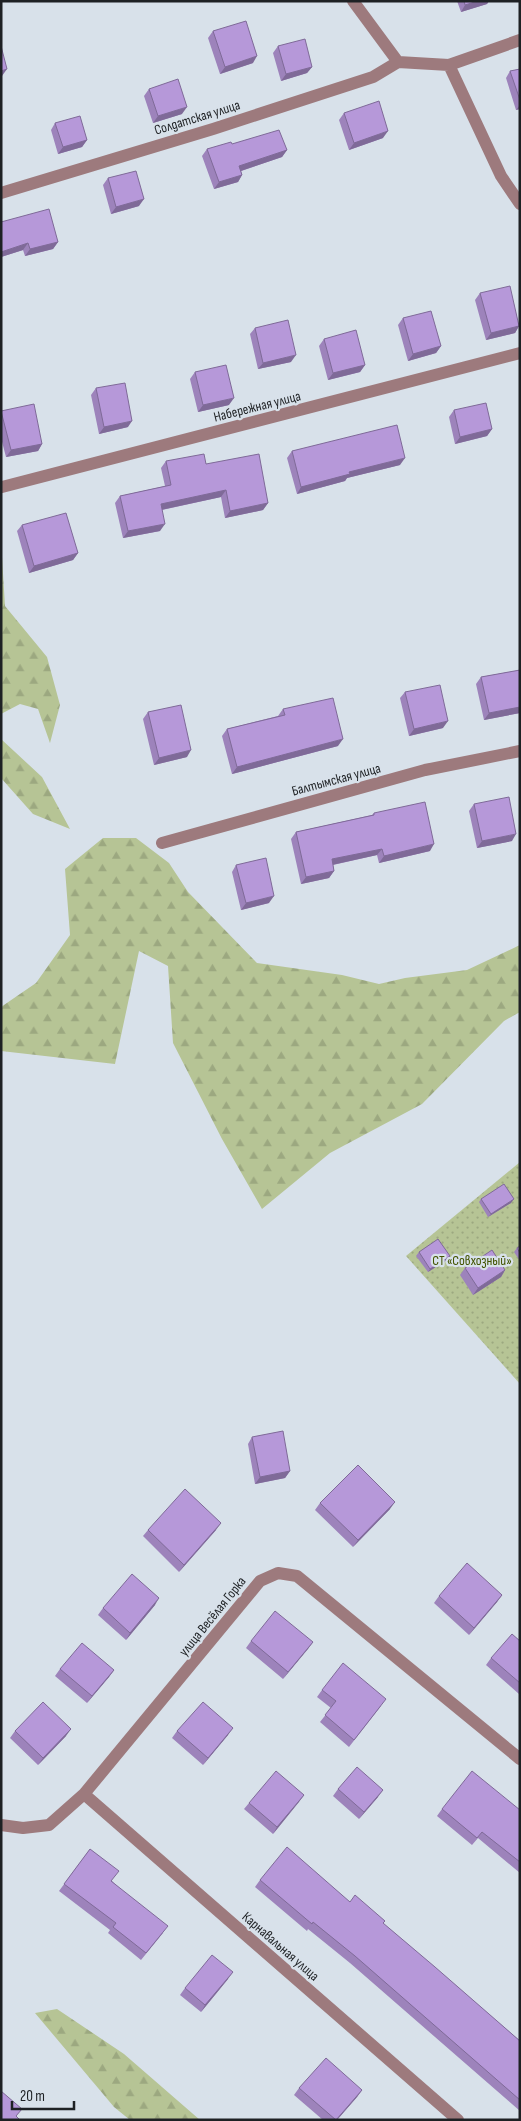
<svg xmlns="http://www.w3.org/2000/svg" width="521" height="2121" viewBox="0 0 521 2121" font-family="'Sofia Sans Condensed',sans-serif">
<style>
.forest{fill:url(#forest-firs)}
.garden{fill:url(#garden-dots)}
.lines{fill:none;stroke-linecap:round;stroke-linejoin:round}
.minor{stroke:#9d7a7d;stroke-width:12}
.wall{fill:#9d83bb}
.shaded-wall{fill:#7f6a98}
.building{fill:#b698d9;stroke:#7f6a98}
.labels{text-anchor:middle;stroke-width:4.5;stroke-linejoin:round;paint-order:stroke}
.street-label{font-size:14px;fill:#1e2124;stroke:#d8e1ea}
.park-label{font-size:14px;fill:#435400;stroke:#d8e1ea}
</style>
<defs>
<pattern id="forest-firs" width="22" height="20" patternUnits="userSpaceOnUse" patternTransform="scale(1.25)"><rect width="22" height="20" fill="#b6c495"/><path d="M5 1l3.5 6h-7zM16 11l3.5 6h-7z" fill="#9ca880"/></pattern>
<pattern id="garden-dots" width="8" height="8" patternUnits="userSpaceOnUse" patternTransform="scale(1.25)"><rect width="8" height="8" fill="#b6c495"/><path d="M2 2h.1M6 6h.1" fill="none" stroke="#9ca880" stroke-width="1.8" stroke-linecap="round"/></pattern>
</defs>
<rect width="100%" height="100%" fill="#d8e1ea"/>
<path class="forest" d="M1 541 5 606 47 657 60 705 50 743 38 709 20 704 1 714Z
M1 739 42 777 70 829 33 814 1 778Z
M103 838H136L169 863 188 892 257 963 342 975 379 984 405 978 467 970 520 945V1012L504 1021 422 1104 330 1153 262 1209 222 1139 173 1043 168 966 139 951 115 1064 1 1051V1007L36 983 70 935 65 869Z
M57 2009 124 2054 200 2120H130L114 2107 35 2013Z"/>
<path class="garden" d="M520 1162V1384L406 1256Z"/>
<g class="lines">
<path class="minor" d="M353 1 398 62
M449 65 501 176 520 204
M1 193 213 129 373 77 398 62 449 65 520 40
M2 487 520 353
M162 843 425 770 520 751
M84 1794 458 2120
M1 1825 23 1828 49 1825 84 1794 260 1581 278 1573 297 1576 520 1759"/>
</g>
<path class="wall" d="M457 1H489L487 4 461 12Z
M213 31 253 63 220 74 208 38Z
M278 46 312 67 307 73 281 81 273 53Z
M520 69V109L516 110 506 78 510 71Z
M149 89 182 114 153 123 144 96Z
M344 113 383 138 349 150 339 120Z
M55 123 87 140 82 147 58 154 51 130Z
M232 144 287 150 282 157 241 171 242 175 238 182 214 189 202 156 207 149Z
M108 178 139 206 111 214 103 185Z
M1 222 58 242 53 249 25 256 23 250 1 257Z
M480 293 519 326 515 333 486 340 475 300Z
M403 318 441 346 436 353 408 361 398 325Z
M255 328 291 362 258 369 250 334Z
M324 339 365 365 360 372 328 380 319 346Z
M195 372 229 405 198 412 190 379Z
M96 388 128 427 99 434 91 395Z
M454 410 492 429 487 436 455 444 449 417Z
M1 411 42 444 38 451 6 457 1 438Z
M292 451 400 465 347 478 345 481 297 494 287 458Z
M166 461 206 464 268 503 263 510 225 518 221 497 162 510 160 531 123 538 115 503 120 496 165 486 161 468Z
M22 525 78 553 73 560 29 573 17 531Z
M520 670V713L484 720 476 684 481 677Z
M405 692 443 728 409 736 400 698Z
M283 709 338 746 232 774 222 736 227 729 278 716Z
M148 712 187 757 154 765 143 719Z
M474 804 512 841 477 848 469 811Z
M374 813 430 851 379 863 377 855 333 865 334 871 329 878 301 884 291 839 296 832 372 815Z
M236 865 269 903 241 910 232 872Z
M481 1199 511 1203 488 1217 479 1202Z
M520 1246V1261L514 1252 517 1248Z
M419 1252 450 1256 447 1260 428 1272 416 1256Z
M465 1268 505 1270 501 1277 473 1295 460 1275Z
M252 1437 290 1471 285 1478 255 1484 248 1444Z
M320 1503 390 1509 353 1547 315 1510Z
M148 1530H216L179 1572 143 1536Z
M502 1595 497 1602 469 1635 434 1603 439 1596Z
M155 1605 126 1640 98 1615 103 1608Z
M251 1641 313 1642 283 1679 246 1648Z
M520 1641V1694H519L486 1665 491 1658Z
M60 1669 114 1670 109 1677 87 1703 55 1676Z
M322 1690 381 1706 349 1747 320 1722 331 1708 317 1697Z
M15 1731 66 1736 38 1765 10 1738Z
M177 1731 228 1735 203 1765 172 1738Z
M338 1789 378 1797 359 1819 333 1796Z
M304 1795 273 1834 244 1809 249 1803Z
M442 1809 520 1810V1873L478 1838 472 1845 437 1816Z
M90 1849 112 1881 163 1933 141 1960 108 1933 110 1930 59 1891Z
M260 1880 350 1902 383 1924 520 2041V2111L350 1963 308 1929 307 1931 255 1887Z
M228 1979 201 2012 180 1995 185 1988Z
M299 2088 362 2090 357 2097 337 2120H323L294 2095Z"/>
<path class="shaded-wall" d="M478 1H489L487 4 461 12 465 5Z
M257 56 253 63 220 74 225 67Z
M312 67 307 73 281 81 286 74Z
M7 69 2 76H1V71Z
M520 105V109L516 110Z
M187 107 182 114 153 123 158 116Z
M388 131 383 138 349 150 354 143Z
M87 140 82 147 58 154 63 147Z
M287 150 282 157 235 173 239 166Z
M242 175 238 182 214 189 219 182Z
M144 199 139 206 111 214 116 207Z
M58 242 53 249 25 256 30 249Z
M28 243 23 250 1 257V252Z
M519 326 515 333 486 340 491 333Z
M441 346 436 353 408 361 413 354Z
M296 355 291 362 258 369 263 363Z
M365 365 360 372 328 380 333 373Z
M234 398 229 405 198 412 203 405Z
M132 421 128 427 99 434 104 427Z
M492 429 487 436 455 444 460 437Z
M42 444 38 451 6 457 11 450Z
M405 458 400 465 347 478 345 481 297 494 301 487 349 472Z
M226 490 221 497 156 511 161 504Z
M268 503 263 510 225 518 230 511Z
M165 524 160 531 123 538 128 531Z
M78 553 73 560 29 573 34 566Z
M520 707V713L484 720 489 713Z
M448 721 443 728 409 736 414 729Z
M343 739 338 746 232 774 237 767Z
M191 750 187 757 154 765 159 758Z
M516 834 512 841 477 848 482 841Z
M434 844 430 851 379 863 384 856Z
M382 849 377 855 327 866 332 859Z
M334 871 329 878 301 884 306 877Z
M274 896 269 903 241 910 246 903Z
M514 1199 511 1203 488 1217 491 1214Z
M450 1256 447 1260 428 1272 430 1269Z
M505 1270 501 1277 473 1295 478 1288Z
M290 1471 285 1478 255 1484 260 1477Z
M395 1502 390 1509 353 1547 358 1540Z
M221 1523 216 1530 179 1572 184 1565Z
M502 1595 497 1602 469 1635 474 1628Z
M159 1598 155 1605 126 1640 130 1633Z
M313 1642 308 1649 283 1679 288 1672Z
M114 1670 109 1677 87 1703 92 1696Z
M233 1728 228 1735 203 1765 208 1758Z
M71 1729 66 1736 38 1765 43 1758Z
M383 1790 378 1797 359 1819 364 1812Z
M304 1795 299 1802 273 1834 277 1827Z
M233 1972 228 1979 201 2012 205 2005Z
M362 2090 357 2097 337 2120H336Z"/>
<path class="building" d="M464 1H478L465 5Z
M246 21 257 56 225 67 213 31Z
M305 39 312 67 286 74 278 46Z
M1 46 7 69 1 71Z
M520 69V100L510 71Z
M178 79 187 107 158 116 149 89Z
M379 101 388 131 354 143 344 113Z
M80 116 87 140 63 147 55 123Z
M279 130 287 150 239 166 242 175 219 182 207 149 231 142 232 144Z
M136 171 144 199 116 207 108 178Z
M49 209 58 242 30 249 28 243 1 252V222Z
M510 286 519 326 491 333 480 293Z
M431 311 441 346 413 354 403 318Z
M288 320 296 355 263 363 255 328Z
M356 330 365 365 333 373 324 339Z
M226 365 234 398 203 405 195 372Z
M125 383 132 421 104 427 96 388Z
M486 403 492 429 460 437 454 410Z
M34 404 42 444 11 450 1 411Z
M397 425 405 458 349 472 350 474 301 487 292 451Z
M204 454 206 464 259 454 268 503 230 511 226 490 161 504 165 524 128 531 120 496 171 485 166 461Z
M66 513 78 553 34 566 22 525Z
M520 670V707L489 713 481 677Z
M440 685 448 721 414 729 405 692Z
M333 698 343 739 237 767 227 729 285 715 283 709Z
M181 705 191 750 159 758 148 712Z
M509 797 516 834 482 841 474 804Z
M425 802 434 844 384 856 382 849 332 859 334 871 306 877 296 832 374 815V813Z
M266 858 274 896 246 903 236 865Z
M504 1184 514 1199 491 1214 481 1199Z
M438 1239 450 1256 430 1269 419 1252Z
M520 1246V1253L517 1248Z
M492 1250 505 1270 478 1288 465 1268Z
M283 1431 290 1471 260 1477 252 1437Z
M358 1465 395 1502 358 1540 320 1503Z
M185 1489 221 1523 184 1565 148 1530Z
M467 1563 502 1595 474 1628 439 1596Z
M132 1574 159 1598 130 1633 103 1608Z
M275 1611 313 1642 288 1672 251 1641Z
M512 1634 520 1641V1683L491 1658Z
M82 1643 114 1670 92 1696 60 1669Z
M343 1663 386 1699 354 1740 325 1715 336 1701 322 1690Z
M43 1702 71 1729 43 1758 15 1731Z
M203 1702 233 1728 208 1758 177 1731Z
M357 1767 383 1790 364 1812 338 1789Z
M276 1771 304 1795 277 1827 249 1803Z
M472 1771 520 1810V1862L482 1832 477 1838 442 1809Z
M287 1847 350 1902 355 1895 385 1921 383 1923 435 1967 520 2041V2100L355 1956 313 1922 312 1924 260 1880Z
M90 1849 119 1871 111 1881 168 1926 146 1953 113 1927 116 1923 64 1884Z
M212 1955 233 1972 205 2005 185 1988Z
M326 2058 362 2090 336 2120 299 2088Z
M1 2091 22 2109 16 2116 20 2120H1Z"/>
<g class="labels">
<g class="street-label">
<text transform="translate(197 117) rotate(-17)" y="5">Солдатская улица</text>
<text transform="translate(257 406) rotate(-14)" y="5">Набережная улица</text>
<text transform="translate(336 779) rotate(-15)" y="5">Балтымская улица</text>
<text transform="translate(212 1616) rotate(-51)" y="5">улица Весёлая Горка</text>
<text transform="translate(281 1946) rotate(41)" y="5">Карнавальная улица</text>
</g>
<g class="park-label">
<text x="472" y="1265">СТ «Совхозный»</text>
</g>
</g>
<rect width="521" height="2121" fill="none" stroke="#1e2124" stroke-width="5"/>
<path d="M12 2101v8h62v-8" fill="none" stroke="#1e2124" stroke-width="2.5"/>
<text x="20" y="2101" font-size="15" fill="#1e2124" stroke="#d8e1ea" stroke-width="4" paint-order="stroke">20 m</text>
</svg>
